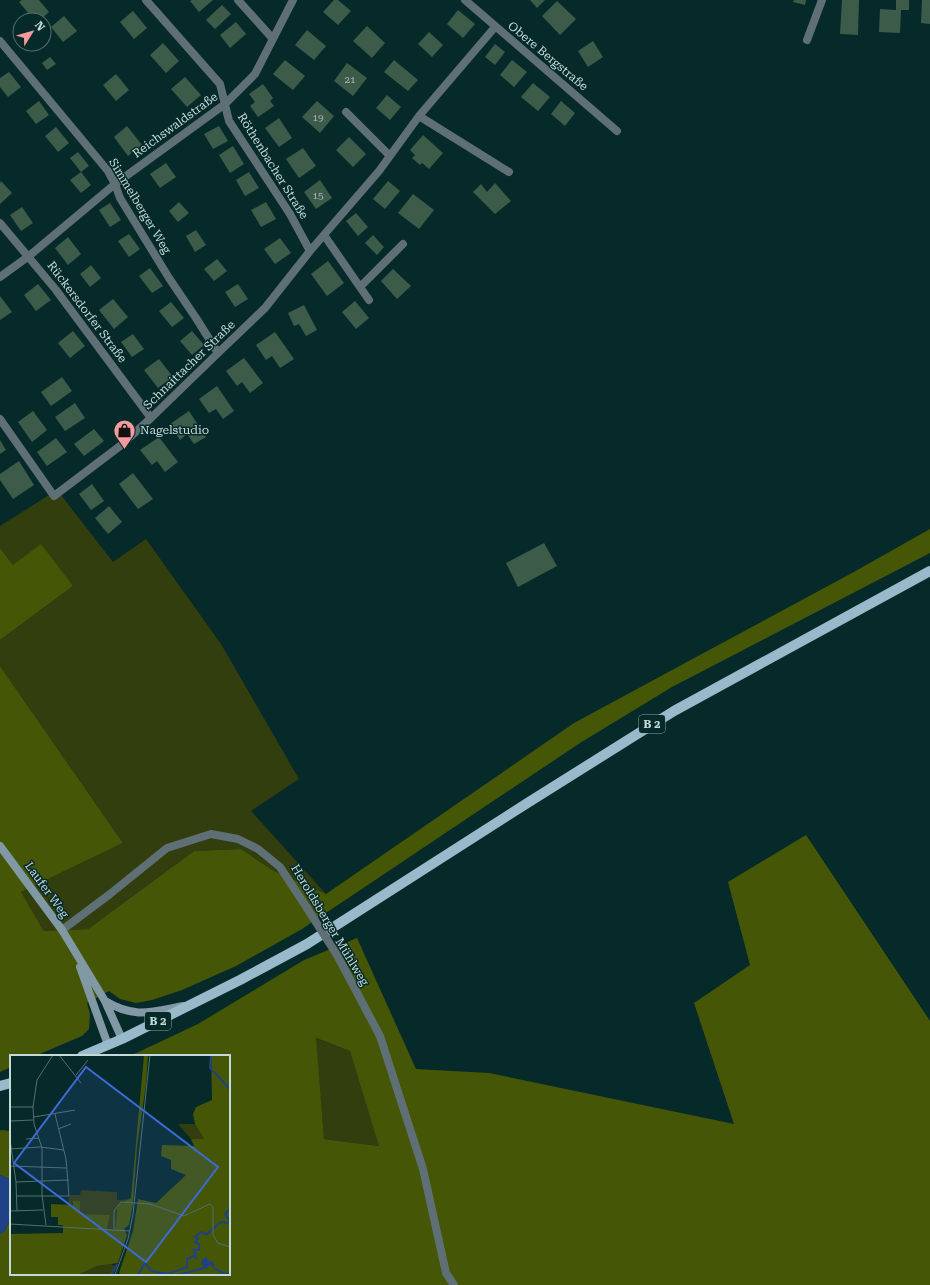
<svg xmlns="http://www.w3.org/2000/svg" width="930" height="1285" viewBox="0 0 930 1285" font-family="'Roboto Serif',serif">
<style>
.green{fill:#323e0d}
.forest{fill:#455606;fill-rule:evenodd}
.water{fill:#1e4187}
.building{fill:#3c5c49}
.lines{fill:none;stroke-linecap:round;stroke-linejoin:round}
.street{stroke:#5f6f76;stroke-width:8}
.secondary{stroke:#8099a5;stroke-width:8}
.primary{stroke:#99baca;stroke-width:10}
.street-bridge{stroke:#5f6f76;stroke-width:8}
.labels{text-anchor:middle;stroke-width:3;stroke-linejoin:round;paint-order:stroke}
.number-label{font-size:10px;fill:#a1bab5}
.shield{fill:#062a29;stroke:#8aa5a4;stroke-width:1}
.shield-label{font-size:11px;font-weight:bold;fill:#c3dad9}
.street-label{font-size:12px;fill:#c3dad9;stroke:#062a29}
.poi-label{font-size:12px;fill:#c3dad9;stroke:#062a29;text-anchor:start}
.inset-river{fill:none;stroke:#1e4187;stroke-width:2}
.inset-road{fill:none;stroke:#52706f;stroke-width:1}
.view{fill:#3e6ad8;fill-opacity:0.15;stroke:#3e6ad8;stroke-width:2}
.inset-edge{fill:none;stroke:#c3dad9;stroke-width:2}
</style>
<rect width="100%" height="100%" fill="#062a29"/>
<path class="green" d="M57 490 113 562 146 539 221 644 299 779 251 811 326 894 274 871 241 849 194 851 88 929 44 931 21 892 123 843 0 666V640L73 586 13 565 0 548V526Z
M315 1038 350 1051 380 1146 324 1139Z"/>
<path class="forest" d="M930 529V553L672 687 580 743 302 929 236 966 182 990 152 1000 136 1003 120 999 109 991 87 1003 90 1014 89 1029 82 1036 35 1056H11V1067L0 1072V666L123 843 21 892 44 931 88 929 194 851 241 849 274 871 326 894 574 723 711 649 852 573Z
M41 544 73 586 0 640V548L13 565Z
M806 835 930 1021V1285H0V1234L4 1232 11 1218V1274H229V1056H130L198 1024 304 960 357 938 416 1069 489 1073 734 1124 694 1003 750 965 728 882ZM316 1038 350 1051 379 1146 324 1139Z
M1 1130 11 1131V1180L0 1175V1131Z"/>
<path class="water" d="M0 1175 11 1180V1218L4 1232 0 1234Z"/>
<path class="building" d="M22 0H39L49 12 40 20H34L19 2Z
M192 0H213L199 12 190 1Z
M334 0H338L351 11 338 25 323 12Z
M530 0H545L537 8Z
M794 0H806L805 5 793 2Z
M842 0H859L858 35 840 34Z
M896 0H909V10H901L900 33 879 32 880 9 896 10Z
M922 0H930V24L921 23Z
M557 1 576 19 560 35 542 16Z
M222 5 231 14 215 29 206 20Z
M458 10 475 24 463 38 447 24Z
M133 11 147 28 134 39 120 22Z
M64 16 77 31 63 42 51 27Z
M236 22 246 34 230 48 220 35Z
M367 26 385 43 372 58 353 41Z
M307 30 326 46 314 60 295 45Z
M429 32 443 45 432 57 418 44Z
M593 41 603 57 588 67 578 51Z
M163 43 179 61 166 73 150 55Z
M495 44 505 52 495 65 485 57Z
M50 57 56 64 47 70 42 63Z
M285 60 305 76 293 90 273 74Z
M394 60 418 80 408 91 384 72Z
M512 60 527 72 514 87 500 75Z
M347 63 367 78 353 96 334 81Z
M9 72 21 87 8 97 0 87V78Z
M116 74 129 90 116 101 103 85Z
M185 77 201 95 187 107 171 89Z
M533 83 550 97 538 111 521 97Z
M263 84 273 98 270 101 274 106 258 117 250 106 255 102 249 94Z
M387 95 401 107 390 120 376 108Z
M39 101 49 115 36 124 26 111Z
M317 101 334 116 320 133 302 117Z
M561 101 575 113 565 126 551 114Z
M279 118 292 138 279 147 265 128Z
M127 126 142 145 128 156 114 137Z
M219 126 228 141 213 149 204 134Z
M56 127 69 143 58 152 45 136Z
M423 135 443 153 429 169 422 163 420 165 412 158 415 155 410 150Z
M349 137 366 154 353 167 336 150Z
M233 146 244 164 230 173 219 155Z
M303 148 316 166 299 178 286 159Z
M78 152 89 166 81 172 91 185 81 193 70 180 81 172 70 158Z
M166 163 176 177 160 188 150 174Z
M249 172 259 188 245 196 236 180Z
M320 180 332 198 316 209 304 192Z
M1 181 12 193 0 204V183Z
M388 181 400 191 385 209 373 199Z
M495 183 511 201 495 214 473 192 481 184 487 192Z
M413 194 434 210 419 229 398 213Z
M179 202 189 213 178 222 169 211Z
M266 202 276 219 261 227 251 210Z
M110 203 121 220 110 227 99 210Z
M22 207 33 223 21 231 10 215Z
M356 213 368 227 358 236 346 221Z
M196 230 206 245 195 252 186 236Z
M129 234 140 249 129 257 118 241Z
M373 235 384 247 377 255 365 243Z
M68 237 81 254 68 265 55 248Z
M280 238 291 253 275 264 264 249Z
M217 259 227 271 214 281 204 269Z
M328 261 344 283 327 296 311 274Z
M91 265 101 278 90 287 80 274Z
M150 268 163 286 152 293 139 276Z
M393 269 411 286 397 299 381 281Z
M38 284 51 300 36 311 24 295Z
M238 284 248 299 235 307 225 292Z
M0 296 12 312 0 320Z
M113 299 128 317 114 329 99 310Z
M355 301 369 318 356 329 342 312Z
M171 302 184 318 172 327 159 311Z
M304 305 317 330 306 336 299 324 294 326 288 313Z
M73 331 85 346 70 358 58 343Z
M192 331 204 345 192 355 180 341Z
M275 332 294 359 280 368 272 356 266 360 256 345Z
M133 334 144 349 132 357 121 342Z
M244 358 263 383 250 393 242 382 237 386 226 371Z
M159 359 173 377 158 388 144 370Z
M62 377 72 391 51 406 41 392Z
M217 386 234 411 223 419 216 409 209 413 199 399Z
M75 403 85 418 65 431 55 417Z
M33 411 47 430 32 442 18 422Z
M189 411 206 437 194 444 187 434 180 440 170 424Z
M94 429 104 441 84 456 74 444Z
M159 437 178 462 165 472 157 461 152 465 140 450Z
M56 438 67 452 47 466 37 452Z
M0 440 6 450 0 454Z
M19 461 34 485 13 499 0 480V474Z
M133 473 153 499 138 509 119 484Z
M92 484 104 501 91 510 79 494Z
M109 506 122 522 108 534 95 518Z
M544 543 557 566 518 587 506 563Z"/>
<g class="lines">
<path class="street" d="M146 0 220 84 229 121 290 214 310 251
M238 0 273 39
M465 0 617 131
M807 40 822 0
M0 41 108 171 115 184 120 198 169 278 196 318 218 353
M346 112 390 156
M419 116 509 172
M0 223 56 290 151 418
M324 235 369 300
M0 277 29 256 115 184 225 104 255 74 293 0
M360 287 403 244
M0 419 54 496 120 446 151 418 218 353 265 308 310 251 379 171 419 116 495 27
M62 930 110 894 167 848 211 834 238 839 258 849 280 867 307 908
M337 955 380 1036 423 1169 446 1273 454 1285"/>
<path class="secondary" d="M0 846 62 930 105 1001 122 1039
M80 967 108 1045
M105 1001C135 1019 151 1012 183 1006"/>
<path class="primary" d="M82 1056 122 1039 240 980 307 944 529 802 674 711 930 571
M0 1086 11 1083"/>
<path class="street-bridge" d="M307 908 337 955"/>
</g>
<defs>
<symbol id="shop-pin" viewBox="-11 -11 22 30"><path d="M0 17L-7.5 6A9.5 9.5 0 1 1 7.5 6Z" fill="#f59b9e" stroke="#062a29"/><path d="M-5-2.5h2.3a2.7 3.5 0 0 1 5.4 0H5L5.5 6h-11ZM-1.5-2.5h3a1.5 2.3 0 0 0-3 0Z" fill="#111"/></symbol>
</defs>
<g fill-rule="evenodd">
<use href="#shop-pin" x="112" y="418" width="25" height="34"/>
</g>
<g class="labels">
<g class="number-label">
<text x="350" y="83">21</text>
<text x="318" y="121">19</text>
<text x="318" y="199">15</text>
</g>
<g class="shield">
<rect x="639" y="715" width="26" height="18" rx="3"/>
<rect x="145" y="1012" width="26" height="18" rx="3"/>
</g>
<g class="shield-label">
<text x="652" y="728">B 2</text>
<text x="158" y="1025">B 2</text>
</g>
<g class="street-label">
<text transform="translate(548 56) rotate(40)" y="4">Obere Bergstraße</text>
<text transform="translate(175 125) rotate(-36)" y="4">Reichswaldstraße</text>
<text transform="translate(273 166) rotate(58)" y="4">Röthenbacher Straße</text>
<text transform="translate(140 206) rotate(59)" y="4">Simmelberger Weg</text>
<text transform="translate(87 312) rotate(53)" y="4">Rückersdorfer Straße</text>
<text transform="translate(189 365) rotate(-44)" y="4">Schnaittacher Straße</text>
<text transform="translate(47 890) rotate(54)" y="4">Laufer Weg</text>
<text transform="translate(330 925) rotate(59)" y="4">Heroldsberger Mühlweg</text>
</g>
<g class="poi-label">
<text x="140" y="434">Nagelstudio</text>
</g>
</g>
<g transform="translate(10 1055)">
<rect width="220" height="220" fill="#062a29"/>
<path d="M168 69H185L194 84H181ZM71 135 107 137V145L121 144 107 154 106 171 103 175H97L100 161 70 159V146L58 150 59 140H70ZM101 209 107 212 103 220H68L87 211Z" fill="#323e0d"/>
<path d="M134 0H138L136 29 127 92 123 149 119 170 114 174 117 180 108 208 87 211 68 220H0V179L53 178V170H48V162H41V149L63 150V146H70V159L100 160 97 175H103L106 171 107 154 110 149 121 143ZM201 0H220V220H112L109 218 123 176 128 144 146 148 176 120 161 114V105L151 101 152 90 184 91 181 84H194L185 69 183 59 186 52 202 45Z" fill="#455606"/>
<path d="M196 201 198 206 203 207 205 214 199 210 197 212 199 214 194 213 191 207Z" fill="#1e4187"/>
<path class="inset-river" d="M201 0 200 13 220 34M205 214 215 219 220 218M101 220 107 209M128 220 135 208 141 216 158 219 177 212V204L183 201 186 203 184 195H189V189L185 187 188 184 185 182 191 177 197 179 211 167 218 168 220 166 215 159 220 153M168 220 194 213"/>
<path class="inset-road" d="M49 0 71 28M66 20 78 5M0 52H23M24 62 65 55M0 66 23 65M48 74 61 69M0 84 6 127 7 156M16 84 29 83M0 94 30 92 54 95M0 111 56 113M6 127 59 125M7 141H59L56 104 45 59M0 156 33 155M0 169 120 176M36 170 32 140V93L24 69 23 52 27 25 43 0M104 174V156L111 147 140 149 174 161 200 149 203 152V180L208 188 220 192M105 220 118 184 123 159 140 0"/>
<path class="view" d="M76 12 208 112 136 207 4 108Z"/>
<rect width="220" height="220" class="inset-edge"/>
</g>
<g transform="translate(32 32) rotate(53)"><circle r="19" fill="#062a29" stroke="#52706f"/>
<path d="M0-3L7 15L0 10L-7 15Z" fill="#f59b9e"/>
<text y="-6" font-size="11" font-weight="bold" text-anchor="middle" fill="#c3dad9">N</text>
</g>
</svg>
